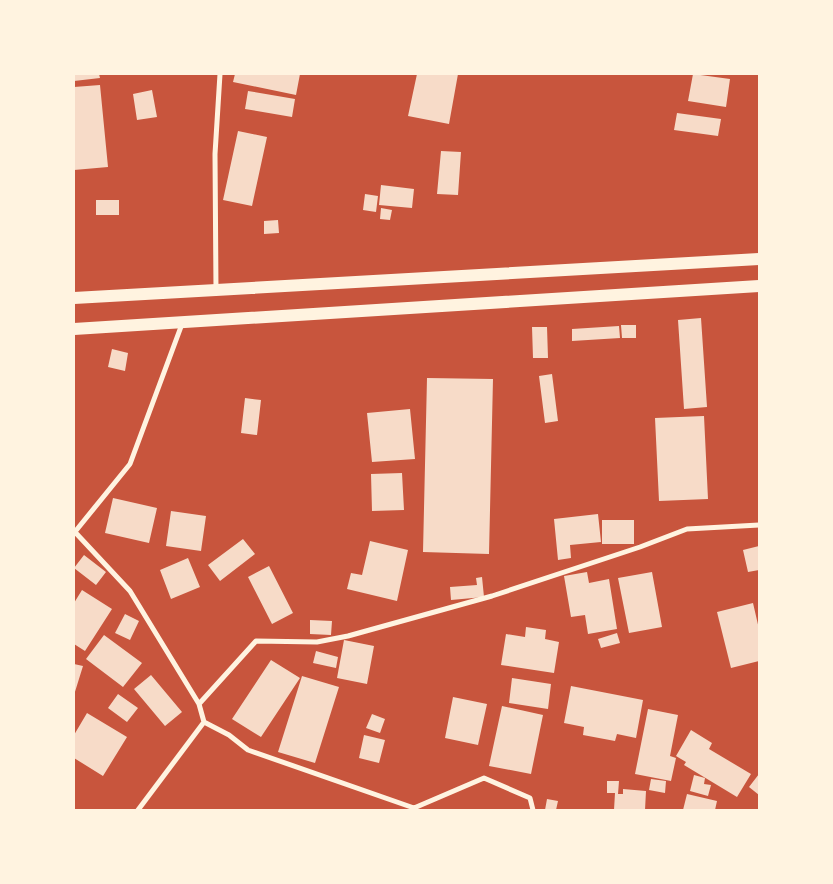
<svg xmlns="http://www.w3.org/2000/svg" width="833" height="884" viewBox="0 0 833 884" font-family="'Alegreya Sans',sans-serif">
<style>
.building{fill:#f7dbc8}
.lines{fill:none;stroke-linecap:round;stroke-linejoin:round}
.minor{stroke:#fff3e0;stroke-width:5}
.trunk{stroke:#fff3e0;stroke-width:12}
</style>
<rect width="100%" height="100%" fill="#c8553d"/>
<path class="building" d="M74 74H99L100 78 74 81Z
M235 74H300L296 95 233 82Z
M417 74H458L449 124 408 116Z
M693 74 730 79 726 107 688 101Z
M100 85 108 167 74 170V87Z
M152 90 157 117 137 120 133 94Z
M248 91 295 99 292 117 245 109Z
M677 113 721 119 718 136 674 130Z
M238 131 267 137 252 206 223 200Z
M441 151 461 152 458 195 437 194Z
M381 185 414 189 412 208 379 205Z
M365 194 378 196 376 212 363 210Z
M96 200H119V215H96Z
M381 208 392 210 390 220 380 219Z
M278 220 279 233 264 234V221Z
M701 318 707 407 684 409 678 320Z
M621 325H636V338H622Z
M619 326 620 338 572 341V329Z
M532 327H547L548 358H533Z
M112 349 128 353 125 371 108 367Z
M552 374 558 421 545 423 539 376Z
M427 378 493 379 489 554 423 552Z
M245 398 261 400 257 435 241 433Z
M410 409 415 459 372 462 367 413Z
M704 416 708 499 659 501 655 418Z
M402 473 404 510 372 511 371 474Z
M113 498 157 508 149 543 105 533Z
M171 511 206 516 201 551 166 546Z
M598 514 601 542 570 545 571 558 558 560 554 519Z
M602 520H634V544H602Z
M243 539 255 554 220 581 208 565Z
M370 541 408 550 397 601 347 589 351 573 362 575Z
M759 546V570L748 572 743 550Z
M84 555 106 572 96 585 74 568Z
M188 558 200 587 171 599 160 570Z
M269 566 293 613 272 624 248 577Z
M587 572 589 583 609 579 617 629 588 634 585 615 571 617 564 576Z
M652 572 662 627 629 633 618 578Z
M482 577 484 597 451 600 450 587 477 585 476 578Z
M82 590 112 609 85 651 74 644V603Z
M753 603 759 629V661L731 668 717 612Z
M125 614 139 621 130 640 115 633Z
M310 620 332 621 331 635 310 634Z
M526 627 546 630 545 639 559 642 554 673 501 665 506 634 525 637Z
M617 633 620 643 601 648 598 639Z
M104 635 142 663 123 687 86 659Z
M344 640 374 646 367 684 337 678Z
M316 651 338 657 336 668 313 663Z
M271 660 300 678 261 737 232 719Z
M74 664 83 666 74 695Z
M151 675 182 712 165 726 134 689Z
M302 676 339 687 315 763 278 752Z
M512 678 551 684 548 709 509 703Z
M571 686 643 700 636 738 617 734 615 741 583 735 584 727 564 723Z
M118 694 138 708 127 722 108 708Z
M453 697 487 704 478 745 445 738Z
M502 706 543 715 531 774 489 766Z
M648 709 678 715 670 756 676 758 671 781 635 774Z
M87 713 127 737 103 776 74 758V735Z
M372 714 385 719 380 733 366 728Z
M691 730 712 743 709 749 751 774 737 797 684 765 686 762 676 756Z
M364 735 385 740 379 763 359 758Z
M759 774V795L749 787Z
M694 775 705 778 704 784 711 785 708 796 690 791Z
M651 779 666 781 665 793 649 790Z
M607 781H619L618 794H623V789L646 791 645 810H614L615 793H607Z
M687 794 717 801 715 810H683Z
M547 799 558 801 556 810H545Z"/>
<g class="lines">
<path class="minor" d="M216 290 215 154 220 74
M74 531 130 591 199 704 256 641 317 642 348 636 492 596 640 547 687 529 759 525
M74 533 130 464 182 324
M199 704 204 722 229 735 248 750 414 808 484 778 530 798 533 810
M138 810 204 722"/>
<path class="trunk" d="M74 298 759 259
M74 329 759 286"/>
</g>
<rect width="833" height="884" fill="none" stroke="#fff3e0" stroke-width="150"/>
</svg>
